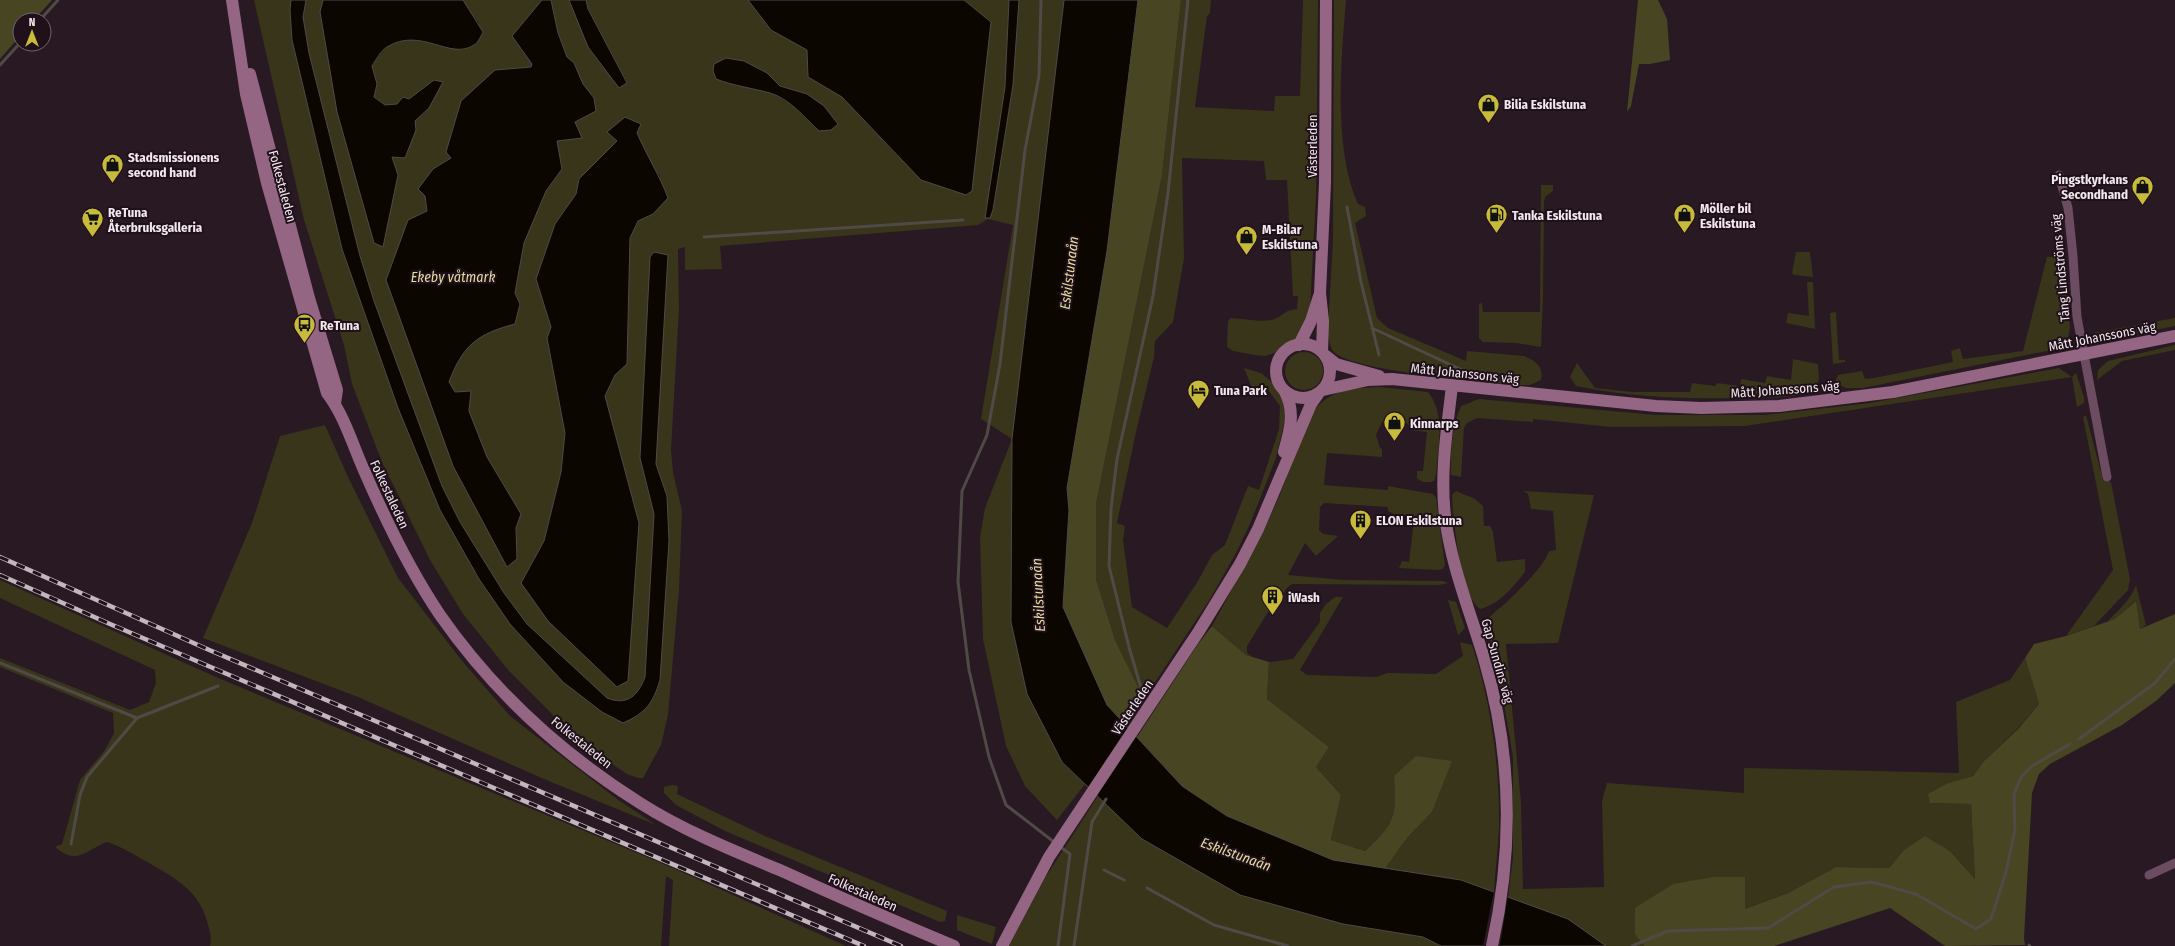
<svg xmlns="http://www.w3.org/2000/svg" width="2175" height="946" viewBox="0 0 2175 946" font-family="'Fira Sans Condensed',sans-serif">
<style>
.green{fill:#38351a;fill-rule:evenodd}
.forest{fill:#484523}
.water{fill:#0b0700;stroke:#504a47}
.pier{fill:#291923}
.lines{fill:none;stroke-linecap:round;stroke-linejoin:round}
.stream{stroke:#504a47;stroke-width:3}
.street{stroke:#6b4c60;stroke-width:9}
.secondary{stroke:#956584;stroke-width:12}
.rail-casing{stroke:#c3b7be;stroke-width:4.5}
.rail{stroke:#1f101a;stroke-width:3;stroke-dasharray:9;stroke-linecap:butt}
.labels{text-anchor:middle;stroke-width:4;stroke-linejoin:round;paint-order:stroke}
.poi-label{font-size:13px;font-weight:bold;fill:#f2e7ed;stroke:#1f101a;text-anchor:start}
.street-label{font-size:13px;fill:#f2e7ed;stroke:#1f101a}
.water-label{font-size:14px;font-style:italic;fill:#e3dd9f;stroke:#1f101a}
</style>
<rect width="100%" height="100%" fill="#291923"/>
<path class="green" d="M254 0H291L290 10 292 40 342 249 398 408 440 510 479 579 510 624 563 682 580 694 638 716 654 698 660 680 667 496 656 464V451L668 255 643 405 640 458 654 514 645 677C638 696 628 706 607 698L527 624 504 593 460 522 442 486 374 301 360 256 309 53 303 17 306 0H323L320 12 382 247 398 175 392 157 415 121 429 108 434 80C423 88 398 111 384 104 380 102 377 99 374 97L377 84 372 66C376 60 380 54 385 49 403 29 440 46 463 50L479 23 466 7 463 0H542L512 36 532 64 531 67 495 70 452 158 433 169 419 189 425 196 453 466 507 567 517 559 516 528 521 514 487 457 469 411 471 391 455 392 449 382C464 345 477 334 515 324L520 304 515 293 524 243 546 191 562 169 557 141 582 138 574 122 594 98 583 84 574 63 567 57 558 33 551 0H569C576 14 580 28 587 42 596 58 609 73 620 88L627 82 588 8 586 0H748L771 30 807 50 808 77 842 97 921 180 991 22 964 0H1009L1005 87 990 200 985 215 988 219 993 210 1013 85 1019 0H1064L1012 439 1011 622 1027 694 1062 762 1085 784 1057 820 1025 786 1006 746 983 639 980 537 985 508 1012 439 981 419 1013 225 988 219 978 225 720 246 722 269 685 270V247L678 249 679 309 671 450 673 472 682 511 679 590 668 715 661 745 643 778H638L627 774 581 743 509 671 463 614 430 560 382 462 352 384 344 345 304 220ZM726 58 744 61 767 73 780 86 807 94 819 131 794 106 771 93ZM637 133 651 164 660 176 653 214 638 221 630 238 627 363 615 375 605 396 639 523 521 583 544 541 561 472 565 433 547 338 551 327 536 279 555 224 576 194 579 179 618 141Z
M1181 0H1211L1210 13 1207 16 1195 107 1274 111 1275 96H1300L1303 0H1318L1316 196 1310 310 1300 336 1274 353 1265 356 1255 355 1233 351 1227 347 1228 321 1231 318C1244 319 1258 322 1271 320 1282 318 1283 310 1297 309L1298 296H1293L1287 180H1266L1264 161 1182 158 1184 258 1173 322 1155 341 1154 357 1136 432 1117 523 1125 526 1123 540 1132 607 1167 628 1198 581 1212 555 1225 545 1248 486 1259 490 1279 429 1280 406 1264 384 1252 388 1244 368 1261 373 1272 382 1282 399 1286 415 1276 458 1250 524 1236 553 1210 599 1144 699 1115 640 1096 579V504L1162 176Z
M1334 0H1346C1341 62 1333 147 1358 204L1365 207 1366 216 1355 223 1377 318 1388 328 1466 361 1467 351 1524 356C1536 361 1544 367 1541 380L1530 385H1513C1484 381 1348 371 1333 351 1329 345 1328 336 1328 328L1333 240Z
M1541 185H1553V191L1545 197 1544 203 1543 298 1541 347 1516 343 1483 342 1479 338V304L1482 303 1483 312H1540Z
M1796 252H1810L1813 277 1794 275 1792 273Z
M2064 256 2070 328 2068 338 2057 349 1863 388H1846L1837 384 1836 380 1838 375 1862 371 1865 379 1874 378 1953 362 1951 351 1960 348 1963 359 2023 351 2047 257Z
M1807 282H1813L1815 329 1786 323 1788 313 1809 316Z
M1836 312 1839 360H1845V362L1833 364 1830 313Z
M2175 318V326L2110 339 2094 335V333Z
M2175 345V350L2122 361 2097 380 2098 370 2108 361Z
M1285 371a19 19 0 1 1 38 0a19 19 0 1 1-38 0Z
M1793 359 1818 364 1819 379 1815 389C1796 399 1769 397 1747 398 1690 399 1632 398 1576 386L1570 377 1577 363 1595 388 1632 392H1690L1692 383 1715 386 1717 383 1740 386 1741 379 1765 383 1767 376 1791 380Z
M2059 368 2072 377 2076 373 2084 397V403L2077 407 2072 377 1745 426 1611 427 1533 419V422L1477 418 1467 423 1464 428 1461 477 1451 475C1450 453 1452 426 1461 406L1479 399 1656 415H1764L1870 403Z
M1379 387 1428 392C1446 414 1438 447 1436 474L1434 481C1428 483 1422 483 1417 478V471H1423L1427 432 1410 430 1408 424 1396 418 1382 422 1376 435 1380 448 1382 449V457L1327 453 1324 485 1388 490V486L1433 494 1436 498 1445 565 1443 569 1438 570 1399 568 1402 561 1409 562 1414 520 1402 518 1388 511V507L1324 503 1320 507 1319 530 1323 534 1338 536 1316 556 1305 543 1288 575 1344 580 1443 581 1448 583 1439 585 1292 584 1287 588 1282 595 1279 594 1247 646V653L1253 657 1246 655 1212 626 1259 540 1279 497 1312 412C1332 389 1350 388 1379 387Z
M2086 415 2103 480 2111 482 2130 579 2128 590 2094 626 2066 636 2113 570 2083 417Z
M325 425 349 479 398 578 463 662 510 716 617 799 656 825 544 779 358 697 203 638 252 523 280 436Z
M1456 491 1475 499 1483 506 1484 526H1490L1493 532 1497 562 1525 559V572C1513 587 1500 604 1480 609 1460 595 1453 519 1452 495Z
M1523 491 1594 495 1558 643 1506 644 1521 803 1523 889 1604 887 1602 801 1607 783 1744 793V768L1959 773 1956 702 2010 680 2025 658 2039 704 2018 728 1984 761 1973 776 1948 783 1930 803 1971 804 1975 879 1951 852 1903 851 1889 868 1836 867 1788 893 1745 909 1673 884 1655 896 1635 933 1644 946H1606L1568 919 1508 898 1513 857V757L1502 692 1483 627C1488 616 1499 609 1508 601 1519 590 1545 565 1549 551L1556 550 1553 511 1531 509 1528 494Z
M0 580 216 677 673 868 846 946H669L673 880 666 876 661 946H210C212 938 210 932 208 925 201 893 178 880 151 864 136 856 123 847 107 842 84 851 77 866 55 847L62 844 80 780 105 750 114 733 113 713 0 667V658L130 710 149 702 156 683 155 670 0 598Z
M2136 585 2146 625 2140 629 2135 601 2116 619 2107 622C2117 611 2131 600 2136 585Z
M1335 597H1343L1300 670 1307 675 1376 677 1388 673 1436 674 1463 656 1460 642 1472 645C1491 702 1500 767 1499 828 1498 850 1495 871 1494 892L1461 880 1385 869 1407 838 1432 812 1394 776C1396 817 1396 822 1365 851L1331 840 1341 795 1316 767 1329 747 1267 699 1269 662 1293 659 1320 622V613L1326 604Z
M1448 600 1456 602 1465 628 1458 635Z
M671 785 678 786 677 794 765 836 947 911 945 921 940 922 725 831 676 805 664 793V787Z
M1098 796 1142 839 1343 924 1423 937 1441 946H1009L1045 878Z
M957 915 996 927 992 944 957 930Z"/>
<path class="forest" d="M0 0H52L34 20H20V36L0 59Z
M1138 0H1181L1162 176 1096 504V579L1115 640 1144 699 1126 725 1107 705 1063 607 1069 510 1067 488 1107 251Z
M1638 0H1658L1667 19 1670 60 1650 64H1639L1631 106 1627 112Z
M2136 601 2140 629 2175 614V683L2156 701 2122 725 2050 764 2039 774 2032 793 2024 938 2025 945 1945 946 1890 908 1774 946H1644L1635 934V908L1673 884 1713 877H1745V909L1788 893 1836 867 1889 868 1903 851 1925 836 1951 852 1975 879 1971 804 1930 803 1928 794 1948 783 1973 776 1984 761 2018 729 2039 704 2025 658 2034 644 2066 636 2115 619Z
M1212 626 1246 655 1269 662 1267 699 1329 747 1316 767 1341 795 1331 840 1365 851C1396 822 1396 817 1394 776L1416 756 1452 761 1432 812 1407 838 1385 869 1333 860 1227 816 1182 786 1137 737 1198 644Z"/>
<path class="water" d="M291 0H306L303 17 309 53 360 256 374 301 442 486 460 522 504 593 527 624 607 698C627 706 638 696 645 677L654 514 640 458 650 257 654 252 668 255 656 464 667 496 669 541 660 680C653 703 646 713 623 723L602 712 563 682 510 624 479 579 440 510 398 408 342 249 292 40 290 10Z
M323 0H463L483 32C481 36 478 43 474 45 450 61 421 26 387 47 381 50 376 60 372 66L377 84 374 97 385 105 397 104 403 97 409 99 434 80 443 82 429 108 415 121 416 130 405 158 392 157 398 175 383 247 374 243 337 112 320 12Z
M542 0H551L558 33 567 57 574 63 583 84 594 98 596 111 575 122 582 138 557 141 562 169 546 191 524 243 515 293 520 304 515 324C477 334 463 345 449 382L455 392 471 391 469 411 487 457 521 514 516 528 517 559 507 567 453 466 386 280 408 220 427 211 425 196 418 189 433 169 451 158 446 152 461 101 495 70 531 67 532 64 512 36Z
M569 0H586L588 9 627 83 619 88 588 47Z
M748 0H964L991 22 972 191 966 195 921 180 842 97 808 77 807 50 771 30Z
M1009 0H1019L1013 85 993 210 990 218H985L1005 87Z
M1064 0H1138L1107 251 1067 488 1069 510 1063 607 1107 705 1182 786 1227 816 1333 860 1461 880 1568 919 1606 946H1441L1423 937 1343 924 1240 895 1142 839 1062 762 1027 694 1011 622 1012 439Z
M726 58 744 61 767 73 780 86 807 94 824 106 838 124 831 130 819 131C804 117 790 99 770 93 752 88 734 86 716 79L713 71 714 64Z
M625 117 641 124 637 133C647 156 660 176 668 198L653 214 638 221 630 238 627 364 615 375 605 396 639 523 628 681 617 687 548 621 521 583 544 541 561 472 565 433 547 338 551 327 536 279 555 224 576 194 579 179 617 141 607 132Z"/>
<path class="pier" d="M1494 890 1508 895 1500 946H1483Z"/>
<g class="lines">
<path class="stream" d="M1041 0 1039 76 1025 150 1000 364 987 435 962 491 958 582 969 670 989 757 1006 805 1054 842
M40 20 58 0
M0 65 20 43
M1347 207 1361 282 1379 355
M704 237 963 220
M1372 328 1464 371
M0 663 137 718 218 686
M1141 688 1129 647 1109 566 1111 509 1117 459 1153 296 1168 193 1188 0
M2079 739 2155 683 2175 659
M71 844 80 795 87 777 137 718
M1104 870 1124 880
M1147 888 1214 925 1288 946
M2029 945 2030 946
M1058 946 1070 854 1059 846
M1074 946 1092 822 1106 799
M1632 946 1668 931 1768 928 1834 887 1871 882 1916 894 1976 929 1991 919 2006 872 2015 829 2014 794 2021 777 2032 766 2070 744"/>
<path class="street" d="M2059 175 2068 208 2073 256 2077 317 2107 477
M2149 875 2175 863"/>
<path class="secondary" d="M232 0 246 94 267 183 327 393C344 415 352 443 363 468 385 519 409 569 440 615 493 691 562 754 640 803 684 831 734 851 782 871 839 897 896 922 954 946
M250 74 309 298 337 390 335 403
M1276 371a27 27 0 1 1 54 0a27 27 0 1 1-54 0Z
M1299 345 1311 321 1319 296
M1322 352 1323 321 1320 293 1325 183 1326 0
M1326 356 1336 364 1379 376
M1452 386C1447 429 1440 473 1445 516 1451 567 1471 613 1485 662 1512 755 1513 852 1492 946
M1323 390 1368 380 1392 379 1656 406 1701 408 1779 406 1893 392 2175 336
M1284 452C1290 430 1296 411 1284 390
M1002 946 1049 857 1199 631 1240 564 1258 529 1311 404 1318 394"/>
<defs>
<path id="rail" d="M0 557 207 649 901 946
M0 575 110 624 864 946"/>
</defs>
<use href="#rail" class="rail-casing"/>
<use href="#rail" class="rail"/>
</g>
<defs>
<symbol id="shop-pin" viewBox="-11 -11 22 30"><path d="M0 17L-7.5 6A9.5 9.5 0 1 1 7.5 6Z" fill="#c8bb3b" stroke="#1f101a"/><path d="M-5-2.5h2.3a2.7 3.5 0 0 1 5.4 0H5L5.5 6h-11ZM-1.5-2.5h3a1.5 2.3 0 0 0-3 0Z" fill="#111"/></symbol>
<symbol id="fuel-pin" viewBox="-11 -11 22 30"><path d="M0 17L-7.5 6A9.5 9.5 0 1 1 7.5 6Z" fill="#c8bb3b" stroke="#1f101a"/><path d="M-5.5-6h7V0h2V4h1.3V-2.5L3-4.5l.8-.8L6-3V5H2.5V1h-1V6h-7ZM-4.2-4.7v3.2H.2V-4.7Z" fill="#111"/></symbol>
<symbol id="supermarket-pin" viewBox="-11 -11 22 30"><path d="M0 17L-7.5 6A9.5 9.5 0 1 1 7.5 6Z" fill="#c8bb3b" stroke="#1f101a"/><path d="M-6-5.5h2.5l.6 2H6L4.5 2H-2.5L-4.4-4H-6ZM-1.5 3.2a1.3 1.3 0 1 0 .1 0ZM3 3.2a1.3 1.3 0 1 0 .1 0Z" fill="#111"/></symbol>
<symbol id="bus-pin" viewBox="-11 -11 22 30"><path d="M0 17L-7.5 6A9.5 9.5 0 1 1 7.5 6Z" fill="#c8bb3b" stroke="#1f101a"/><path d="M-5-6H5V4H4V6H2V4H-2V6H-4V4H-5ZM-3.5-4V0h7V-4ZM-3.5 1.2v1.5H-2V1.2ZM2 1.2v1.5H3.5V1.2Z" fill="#111"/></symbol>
<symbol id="hotel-pin" viewBox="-11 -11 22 30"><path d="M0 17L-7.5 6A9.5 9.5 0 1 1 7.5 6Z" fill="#c8bb3b" stroke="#1f101a"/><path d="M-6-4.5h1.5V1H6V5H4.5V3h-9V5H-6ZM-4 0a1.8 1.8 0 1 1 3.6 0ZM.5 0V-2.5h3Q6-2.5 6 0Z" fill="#111"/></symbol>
<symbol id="building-pin" viewBox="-11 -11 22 30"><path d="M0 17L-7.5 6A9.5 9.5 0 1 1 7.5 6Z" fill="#c8bb3b" stroke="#1f101a"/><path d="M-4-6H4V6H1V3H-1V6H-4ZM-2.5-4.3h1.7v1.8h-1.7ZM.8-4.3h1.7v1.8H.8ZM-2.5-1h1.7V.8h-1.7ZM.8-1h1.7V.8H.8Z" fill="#111"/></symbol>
</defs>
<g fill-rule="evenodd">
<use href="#shop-pin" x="1476" y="92" width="25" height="34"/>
<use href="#shop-pin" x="100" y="152" width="25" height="34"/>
<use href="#shop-pin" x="2130" y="174" width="25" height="34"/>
<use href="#fuel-pin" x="1484" y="202" width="25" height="34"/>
<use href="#shop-pin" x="1672" y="202" width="25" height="34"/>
<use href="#supermarket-pin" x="80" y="206" width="25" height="34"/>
<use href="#shop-pin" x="1234" y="224" width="25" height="34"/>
<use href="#bus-pin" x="292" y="312" width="25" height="34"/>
<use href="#hotel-pin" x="1186" y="378" width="25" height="34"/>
<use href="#shop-pin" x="1382" y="410" width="25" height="34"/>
<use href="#building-pin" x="1348" y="508" width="25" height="34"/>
<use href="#building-pin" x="1260" y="584" width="25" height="34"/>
</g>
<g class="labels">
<g class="poi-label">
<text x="1504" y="109">Bilia Eskilstuna</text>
<text x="128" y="162">Stadsmissionens<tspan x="128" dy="15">second hand</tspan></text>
<text x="2128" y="184" text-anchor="end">Pingstkyrkans<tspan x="2128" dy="15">Secondhand</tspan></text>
<text x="1700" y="213">Möller bil<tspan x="1700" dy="15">Eskilstuna</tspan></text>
<text x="108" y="217">ReTuna<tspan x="108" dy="15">Återbruksgalleria</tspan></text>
<text x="1512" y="220">Tanka Eskilstuna</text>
<text x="1262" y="234">M-Bilar<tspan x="1262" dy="15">Eskilstuna</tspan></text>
<text x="320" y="330">ReTuna</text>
<text x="1214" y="395">Tuna Park</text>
<text x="1410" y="428">Kinnarps</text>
<text x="1376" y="525">ELON Eskilstuna</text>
<text x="1288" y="602">iWash</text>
</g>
<g class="street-label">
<text transform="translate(1312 146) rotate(-90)" y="5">Västerleden</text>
<text transform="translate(283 186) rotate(75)" y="5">Folkestaleden</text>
<text transform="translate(2060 268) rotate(-95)" y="5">Tång Lindströms väg</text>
<text transform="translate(2102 336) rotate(-11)" y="5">Mått Johanssons väg</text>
<text transform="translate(1465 373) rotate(6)" y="5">Mått Johanssons väg</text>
<text transform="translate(1785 389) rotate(-4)" y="5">Mått Johanssons väg</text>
<text transform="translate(390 494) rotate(65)" y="5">Folkestaleden</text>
<text transform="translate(1498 661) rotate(74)" y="5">Gap Sundins väg</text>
<text transform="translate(1132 707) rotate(-56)" y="5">Västerleden</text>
<text transform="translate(582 742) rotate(39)" y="5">Folkestaleden</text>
<text transform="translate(863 892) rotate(24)" y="5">Folkestaleden</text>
</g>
<g class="water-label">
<text transform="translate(1069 273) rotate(-83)" y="5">Eskilstunaån</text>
<text x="453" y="282">Ekeby våtmark</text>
<text transform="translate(1038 595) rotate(-93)" y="5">Eskilstunaån</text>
<text transform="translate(1236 854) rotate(20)" y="5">Eskilstunaån</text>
</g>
</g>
<g transform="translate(32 32)"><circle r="19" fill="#1f101a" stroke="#73666e"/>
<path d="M0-3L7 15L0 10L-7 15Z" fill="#c8bb3b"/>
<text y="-6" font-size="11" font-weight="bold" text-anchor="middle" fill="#f2e7ed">N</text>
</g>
</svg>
